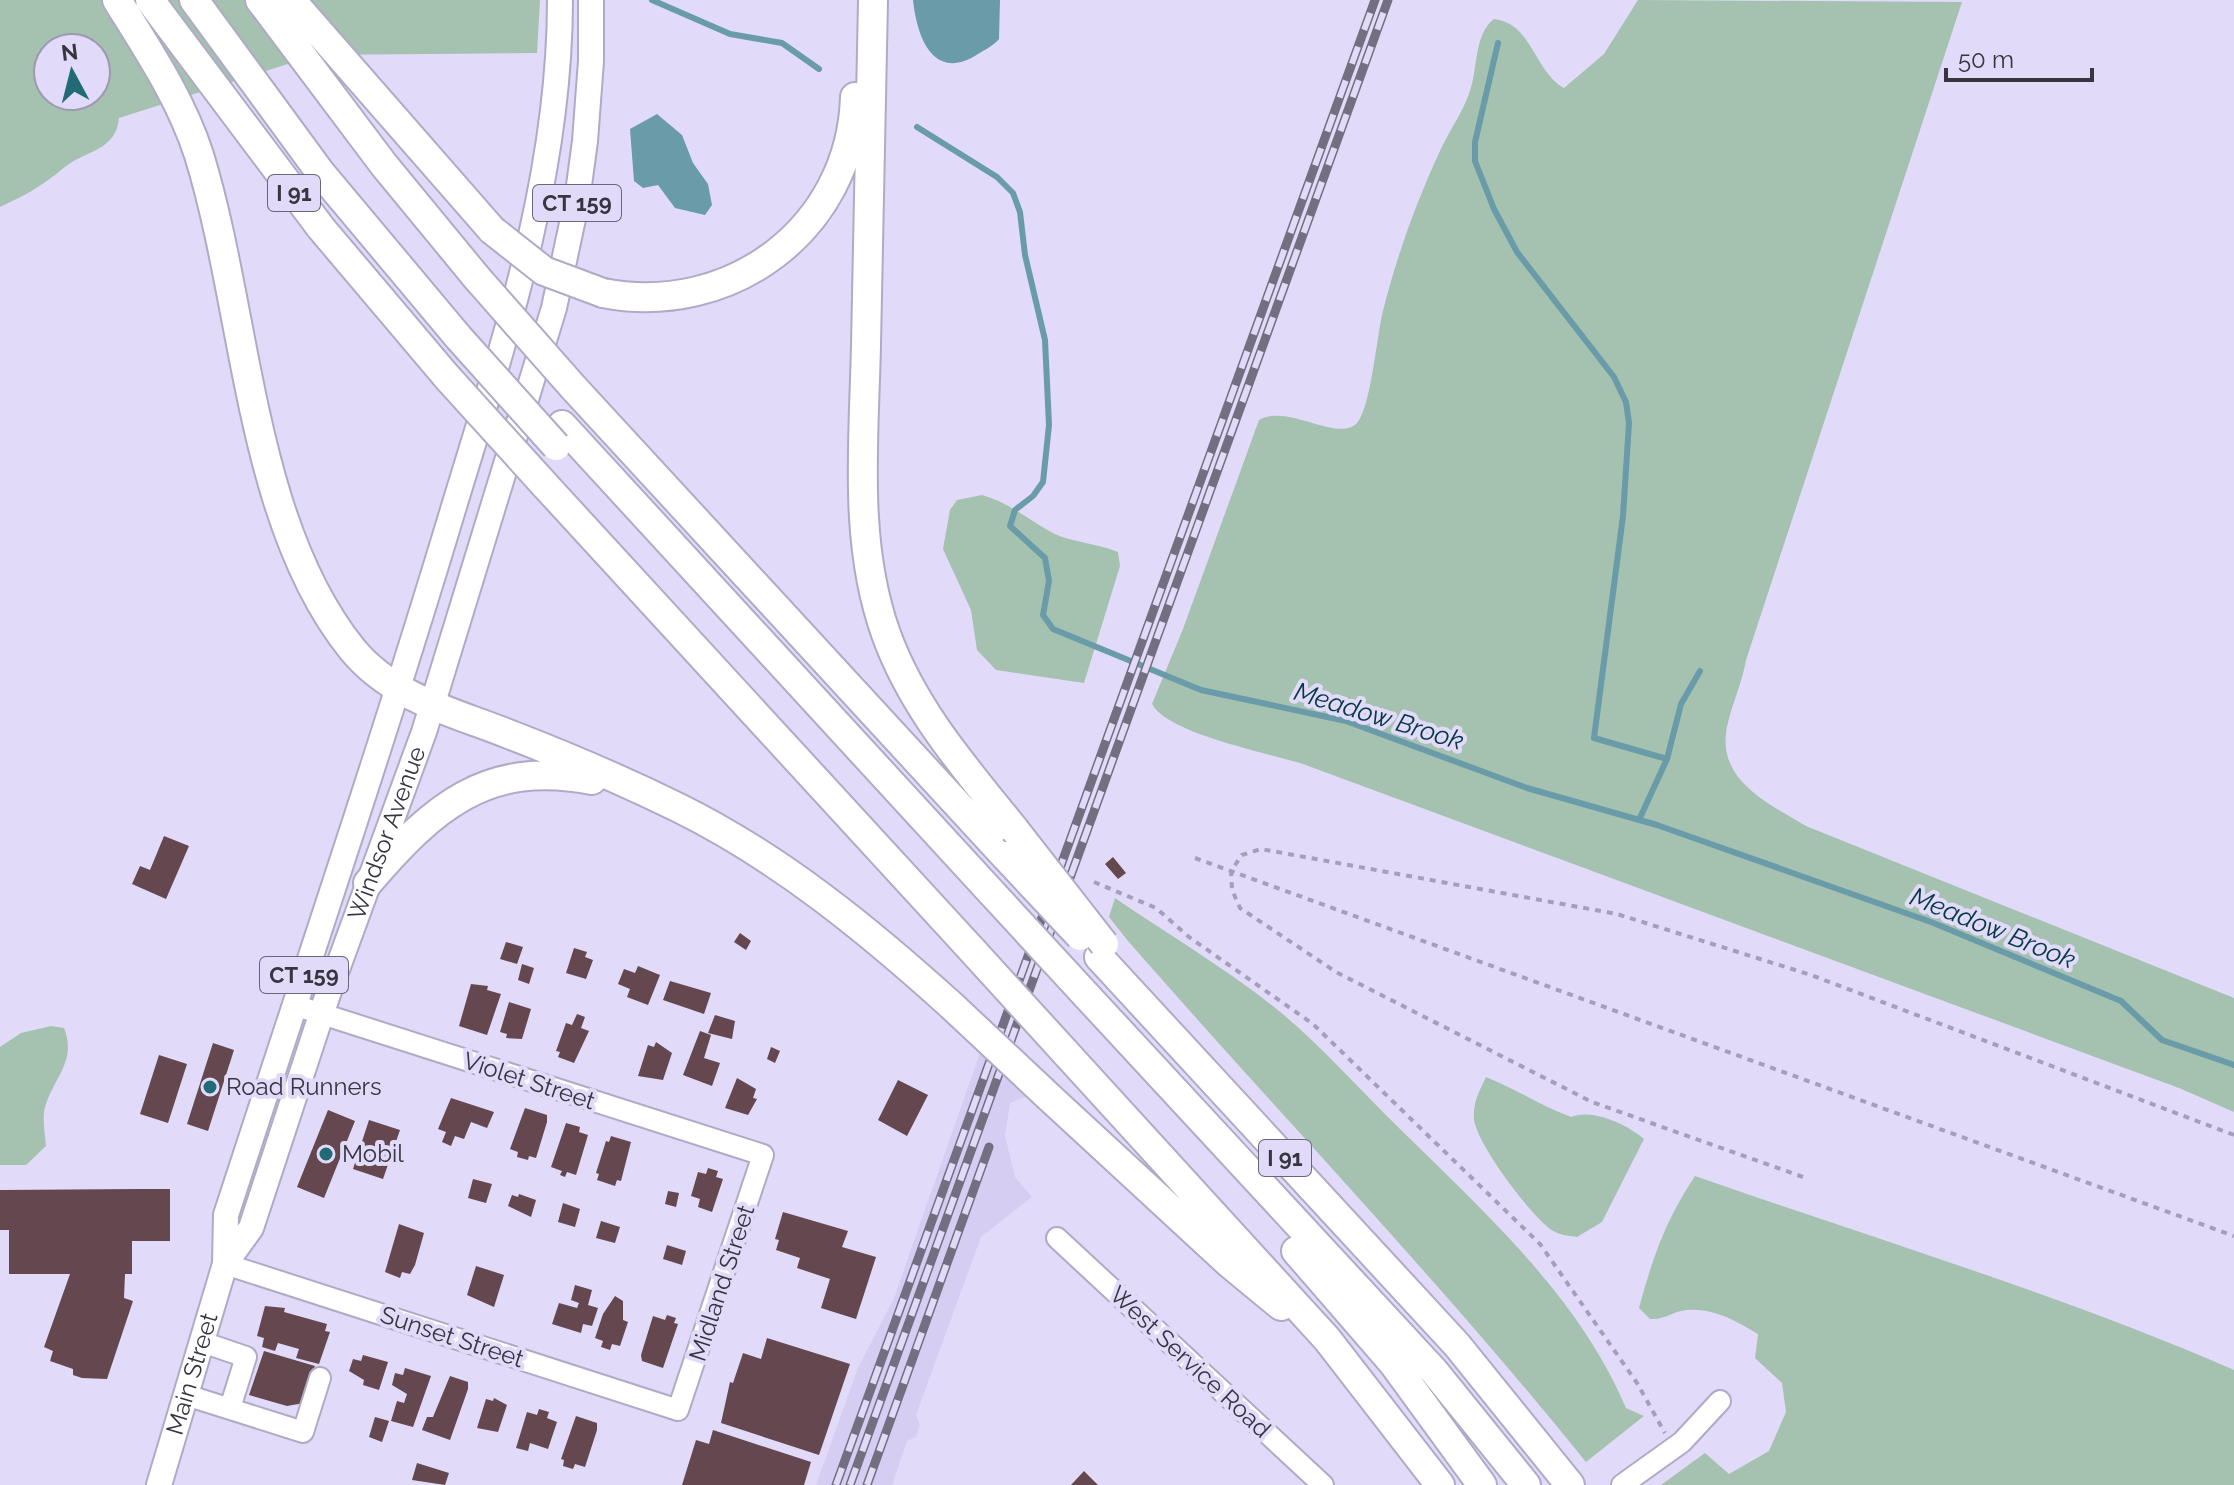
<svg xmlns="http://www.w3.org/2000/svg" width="2234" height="1485" viewBox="0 0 2234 1485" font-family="Raleway,sans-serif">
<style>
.built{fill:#d6cef2}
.green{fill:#a5c1b0;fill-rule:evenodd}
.water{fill:#699ca8}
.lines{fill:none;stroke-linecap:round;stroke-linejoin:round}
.stream{stroke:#699ca8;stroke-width:6}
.building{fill:#64474f}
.minor-casing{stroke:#b0aac6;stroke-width:24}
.major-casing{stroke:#b0aac6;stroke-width:28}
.highway-casing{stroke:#b0aac6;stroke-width:32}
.path{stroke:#a4a0b7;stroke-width:4;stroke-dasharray:6 6;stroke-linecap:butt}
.minor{stroke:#fff;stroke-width:20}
.major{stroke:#fff;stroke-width:24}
.highway{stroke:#fff;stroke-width:28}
.rail-casing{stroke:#736f81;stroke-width:9}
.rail{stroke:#e1dbf9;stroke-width:6;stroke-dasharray:18;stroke-linecap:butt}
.highway-bridge-casing{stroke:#b0aac6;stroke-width:32;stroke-linecap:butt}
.highway-bridge{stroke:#fff;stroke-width:28}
.poi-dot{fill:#216a76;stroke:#e1dbf9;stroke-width:3}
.labels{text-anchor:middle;stroke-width:8;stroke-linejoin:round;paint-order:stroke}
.shield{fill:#e1dbf9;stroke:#6a6778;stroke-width:2}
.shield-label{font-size:22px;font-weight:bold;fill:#373540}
.street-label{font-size:24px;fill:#373540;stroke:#e1dbf9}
.poi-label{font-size:24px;fill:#373540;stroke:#e1dbf9;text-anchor:start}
.water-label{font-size:26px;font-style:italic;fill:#063942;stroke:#e1dbf9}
</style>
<rect width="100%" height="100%" fill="#e1dbf9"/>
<path class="built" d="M980 1053 1027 1096 1010 1103 1005 1136 1015 1177 1032 1197 981 1237 916 1415 920 1425 916 1437 907 1441 892 1485H816L858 1368 894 1298Z"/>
<path class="green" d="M0 0H540L537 53 316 55 119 118C116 151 86 150 65 167 40 187 30 193 0 207ZM48 48H96V96H48Z
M1638 0 1962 2 1746 660C1742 683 1732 704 1727 727 1716 780 1768 803 1806 826L2234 998V1112L2179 1088 1303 764C1269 753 1168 734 1152 704L1183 629 1259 420C1288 403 1337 443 1357 423 1371 408 1377 334 1383 311 1396 258 1417 200 1440 151 1449 131 1463 112 1470 91 1478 68 1474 34 1494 19 1532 23 1534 71 1564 88L1604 54Z
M982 495C1010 503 1028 520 1053 533 1069 542 1097 543 1118 552L1120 566 1084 683 996 670 977 650 971 610 943 549 950 510 957 500Z
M1115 898C1170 936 1234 973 1285 1016 1325 1050 1360 1090 1398 1127 1483 1211 1578 1295 1626 1408L1644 1416 1586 1462C1441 1282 1280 1115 1128 941L1109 917Z
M51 1026 64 1028C77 1061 54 1077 45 1107 42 1119 45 1133 46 1146L26 1165H0V1047L21 1033Z
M1486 1077C1516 1089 1541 1106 1571 1117 1592 1108 1627 1124 1644 1139L1602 1222 1577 1237C1570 1236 1560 1235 1553 1231 1532 1218 1476 1143 1474 1119 1473 1102 1479 1092 1486 1077Z
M1695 1176C1875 1239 2059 1294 2234 1370V1485H1661L1705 1453 1729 1474 1769 1451 1786 1412 1782 1383 1755 1358 1758 1334C1736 1321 1714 1308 1687 1310 1673 1311 1665 1320 1650 1319L1639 1308C1653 1257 1665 1221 1695 1176Z"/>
<path class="water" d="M913 0H1000L999 39C993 46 986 49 978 54 933 83 917 37 913 0Z
M657 114 682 135 693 163 708 184 712 205 705 215 675 208 658 185 643 188 634 181 630 129Z"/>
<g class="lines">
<path class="stream" d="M652 0 730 34 782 43 819 69
M1498 43 1475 142V161L1494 209 1517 252 1614 377 1626 402 1629 423 1623 516 1594 738 1667 759 1639 820
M917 127 997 177 1013 193 1020 212 1025 255 1045 340 1049 425 1043 482 1033 496 1015 510 1010 526 1045 558 1049 581 1043 615 1053 629 1201 690 1346 721 1527 788 1657 825 1931 922 2121 1001 2162 1040 2234 1065
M1667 759 1681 704 1700 671"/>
</g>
<path class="building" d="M164 836 189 846 166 899 132 884 140 866 150 870Z
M1113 857 1126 873 1118 879 1105 864Z
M740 933 751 941 746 950 734 942Z
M506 942 523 947 517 964 500 959Z
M574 948 587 952 585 957 593 960 586 979 566 973Z
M522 964 534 968 529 984 518 980Z
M638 966 660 975 648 1005 627 997 630 989 618 984 624 969 635 973Z
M670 981 711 993 704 1014 663 1000Z
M471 984 488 986 487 990 501 994 487 1035 459 1026Z
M509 1002 531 1009 522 1039 506 1038 507 1034 500 1032Z
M577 1014 585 1017 581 1028 589 1031 574 1063 558 1057 560 1052 556 1051 566 1023 572 1025Z
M715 1015 735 1021 732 1039 708 1033Z
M700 1031 711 1035 704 1058 720 1063 712 1086 683 1075Z
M656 1042 672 1053 663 1080 638 1076 648 1045 654 1047Z
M213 1043 234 1050 208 1131 187 1124Z
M771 1047 780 1051 775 1063 767 1059Z
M159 1055 187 1064 168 1123 140 1114Z
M737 1078 756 1089 753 1098 757 1099 748 1115 725 1108Z
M898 1080 928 1095 907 1136 878 1120Z
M451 1098 494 1112 487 1128 471 1122 464 1139 455 1136 451 1146 442 1142 446 1132 438 1129Z
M525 1108 547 1115V1122L536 1158 529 1156 528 1160 517 1157 518 1152 510 1149Z
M328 1110 355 1121 324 1198 297 1187Z
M369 1120 400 1130 383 1179 353 1169Z
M566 1123 580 1127 579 1132 588 1135 576 1175 567 1172 565 1177 560 1175 562 1171 551 1167Z
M611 1136 631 1142 621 1181 617 1180 615 1186 597 1180 599 1174 596 1173 606 1141 609 1142Z
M708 1168 718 1171 716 1177 723 1179 712 1212 698 1207 700 1199 691 1196 698 1172 706 1174Z
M473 1179 492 1184 486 1203 468 1198Z
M140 1189H170V1241H132V1274H125L124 1298 133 1301 107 1379 82 1378 73 1375V1369L50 1361 53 1351 44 1347 70 1274H9V1230H0V1190Z
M668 1191 679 1193 676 1207 665 1204Z
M519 1194 536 1200 531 1217 508 1206 512 1195 518 1197Z
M563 1203 580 1209 575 1227 558 1222Z
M783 1212 848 1231 842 1247 876 1257 856 1319 821 1308 830 1279 797 1268 800 1258 776 1250 779 1240 775 1239Z
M601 1221 620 1227 615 1243 596 1238Z
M399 1224 424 1233 415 1265 410 1274 402 1272 400 1278 385 1272Z
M667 1245 686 1251 682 1265 663 1259Z
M476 1266 504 1275 494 1307 467 1295Z
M575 1285 592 1290 588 1305 598 1308 592 1326 583 1324 581 1333 552 1324 559 1303 577 1308 579 1303 571 1300Z
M615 1296 623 1301V1320L628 1322 620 1346 612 1344 610 1350 601 1347 603 1341 595 1338 603 1314Z
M265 1306 285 1308 284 1312 327 1324 325 1331 330 1332 319 1364 296 1358 299 1349 278 1343 275 1351 262 1347 264 1338 257 1336Z
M667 1315 676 1318 674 1323 678 1324 663 1368 642 1361 641 1355 653 1316 665 1320Z
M767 1338 850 1364 819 1455 721 1423 730 1382 733 1383 743 1353 761 1359Z
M264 1351 315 1366 304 1403 287 1406 249 1395Z
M363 1355 388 1362 379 1390 363 1385 364 1380 349 1371 353 1359 361 1361Z
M405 1368 431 1376 413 1427 391 1421 397 1401 404 1403 407 1394 392 1385 395 1373 403 1375Z
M450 1376 468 1382V1389L450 1440 422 1430 427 1417H433Z
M494 1398 507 1405 498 1432 477 1428 486 1399 493 1401Z
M539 1409 549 1412 547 1418 557 1422 548 1449 530 1443 528 1451 516 1448 527 1412 537 1415Z
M576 1416 597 1423V1430L585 1467 575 1464 573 1469 563 1466 564 1460 561 1459Z
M375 1417 389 1421 382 1442 369 1437Z
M713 1430 811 1462 804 1485H682L696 1440 709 1444Z
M417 1463 449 1473 445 1485 412 1480Z
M1084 1471 1098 1485H1071Z"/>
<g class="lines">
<defs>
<path id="minor" d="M1057 1238 1323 1485
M225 1264 678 1410 763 1155 294 1005
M202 1342 246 1357 230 1408
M186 1395 303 1432 320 1378
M1622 1485 1682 1442 1720 1401"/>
<g id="major">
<path id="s1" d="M225 1264 251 1228 327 997 424 732 554 308 577 200 585 141 591 61V0"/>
<path id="s2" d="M159 1485 225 1264 226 1215C302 981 381 749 452 513 503 345 560 178 560 0"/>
</g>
<path id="highway" d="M117 0C148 50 181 99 199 155 247 310 249 521 352 649 393 699 454 712 511 735 568 757 624 781 679 808 780 858 868 930 952 1006
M150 0 321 228 447 377
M194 0 320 172 459 338
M260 0 384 165 477 278
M291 0 492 230
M873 0C871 115 869 230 866 345 864 441 853 542 886 634 913 709 965 768 1015 830
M603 293C730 318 851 229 855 97
M573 387 1005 856
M562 425 992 893
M544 484 972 950
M368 883C432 808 487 759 592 780
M1099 957 1457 1345 1570 1485
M1086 995 1434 1371 1526 1485
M1065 1052 1327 1339 1440 1485
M1049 1097 1230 1264 1281 1306
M1296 1251 1393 1363 1482 1485"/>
</defs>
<use href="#minor" class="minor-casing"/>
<use href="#major" class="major-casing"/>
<use href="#highway" class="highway-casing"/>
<path class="path" d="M1195 858 2234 1236
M1094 882 1156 908 1189 937 1313 1024 1540 1244 1637 1383 1665 1433
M1803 1177 1592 1102 1336 972 1240 908 1232 890 1231 871 1242 855 1261 849 1617 914 1811 975 2234 1135"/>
<use href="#minor" class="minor"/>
<use href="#major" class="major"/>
<use href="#highway" class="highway"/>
<defs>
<path id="rail" d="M836 1485 1375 0
M850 1485 1388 0
M867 1485 989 1147"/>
</defs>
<use href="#rail" class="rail-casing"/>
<use href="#rail" class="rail"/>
<defs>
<path id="highway-bridge" d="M492 230 544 271 603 293
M477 278 573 387
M459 338 556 446
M447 377 544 484
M1015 830 1104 944
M1005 856 1080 936
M992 893 1086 995
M972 950 1065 1052
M952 1006 1049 1097"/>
</defs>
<use href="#highway-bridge" class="highway-bridge-casing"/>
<use href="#highway-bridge" class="highway-bridge"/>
</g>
<g class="poi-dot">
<circle cx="210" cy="1087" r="8"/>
<circle cx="326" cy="1154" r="8"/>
</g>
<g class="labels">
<g class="shield">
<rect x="268" y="175" width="52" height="36" rx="6"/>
<rect x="533" y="185" width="88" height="36" rx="6"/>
<rect x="260" y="957" width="88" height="36" rx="6"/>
<rect x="1259" y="1140" width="52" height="36" rx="6"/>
</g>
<g class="shield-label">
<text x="294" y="201">I 91</text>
<text x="577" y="211">CT 159</text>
<text x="304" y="983">CT 159</text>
<text x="1285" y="1166">I 91</text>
</g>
<g class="street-label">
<text dy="8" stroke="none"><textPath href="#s1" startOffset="462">Windsor Avenue</textPath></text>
<text transform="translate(529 1081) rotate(18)" y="8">Violet Street</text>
<text transform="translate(722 1283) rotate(-72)" y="8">Midland Street</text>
<text transform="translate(452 1337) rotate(18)" y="8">Sunset Street</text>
<text transform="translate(1190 1362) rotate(43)" y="8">West Service Road</text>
<text dy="8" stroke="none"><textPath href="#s2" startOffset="116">Main Street</textPath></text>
</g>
<g class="poi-label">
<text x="226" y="1095">Road Runners</text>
<text x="342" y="1162">Mobil</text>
</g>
<g class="water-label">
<text transform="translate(1379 716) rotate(17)" y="9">Meadow Brook</text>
<text transform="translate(1993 928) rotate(22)" y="9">Meadow Brook</text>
</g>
</g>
<g transform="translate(72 72) rotate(353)"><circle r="38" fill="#e1dbf9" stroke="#9d99af" stroke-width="2"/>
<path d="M0-6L14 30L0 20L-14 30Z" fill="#216a76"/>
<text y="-12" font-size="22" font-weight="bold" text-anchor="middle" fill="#373540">N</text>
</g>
<path d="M1946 68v12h146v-12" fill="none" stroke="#373540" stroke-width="4"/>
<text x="1958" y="68" font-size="24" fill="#373540" stroke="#e1dbf9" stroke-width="6" paint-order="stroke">50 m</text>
</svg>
